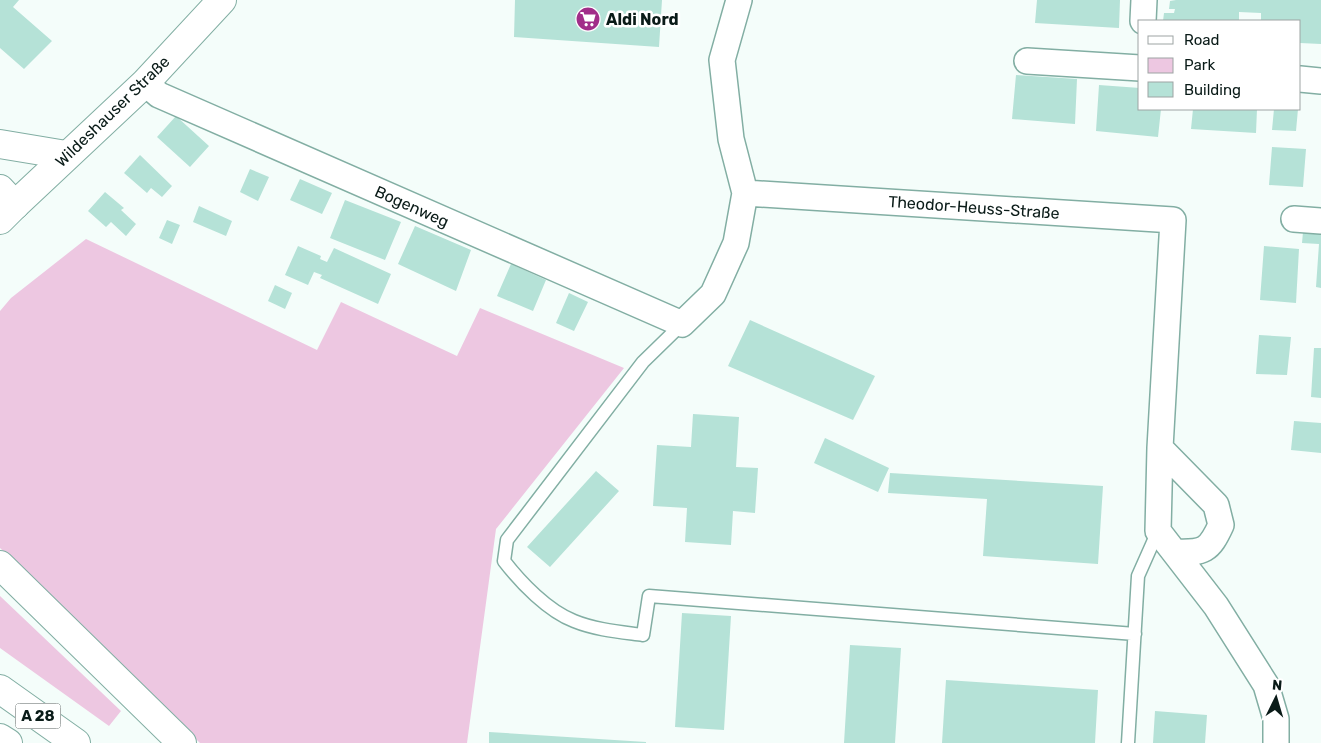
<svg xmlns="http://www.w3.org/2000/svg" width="1321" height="743" viewBox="0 0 1321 743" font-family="Rubik,sans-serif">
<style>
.green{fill:#edc7e1}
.building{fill:#b5e2d7}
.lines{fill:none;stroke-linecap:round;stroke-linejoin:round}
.lane-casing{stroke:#82aea3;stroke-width:15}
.street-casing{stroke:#82aea3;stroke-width:28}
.secondary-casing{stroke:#82aea3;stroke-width:30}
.primary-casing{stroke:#82aea3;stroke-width:30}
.highway-casing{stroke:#82aea3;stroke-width:30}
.lane{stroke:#fff;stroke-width:12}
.street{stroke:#fff;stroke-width:25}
.secondary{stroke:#fff;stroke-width:28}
.primary{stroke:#fff;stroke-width:28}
.highway{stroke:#fff;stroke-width:28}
.labels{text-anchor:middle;stroke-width:5;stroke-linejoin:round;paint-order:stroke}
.shield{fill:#fff;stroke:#545f5d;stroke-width:1}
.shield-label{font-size:15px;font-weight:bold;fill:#0a1b18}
.poi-label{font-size:16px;font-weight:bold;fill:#0a1b18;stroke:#fff;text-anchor:start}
.street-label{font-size:16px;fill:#0a1b18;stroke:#fff}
</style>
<rect width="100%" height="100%" fill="#f4fdfa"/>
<path class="green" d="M86 239 317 350 341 302 457 356 480 308 624 368 496 529 467 743H200L0 548V311L11 298Z
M0 596 121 711 109 726 0 648Z"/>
<path class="building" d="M0 0H19L13 7 52 41 24 69 0 48Z
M515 0H662L659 47 514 37Z
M1037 0H1120L1119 28 1035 23Z
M1176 0H1321V44L1300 43V21H1261V13L1239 12V21H1163L1164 13H1174L1175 9H1169L1170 1Z
M1016 75 1077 79 1075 124 1012 119Z
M1099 85 1140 88V109H1161L1158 137 1096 131Z
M1193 109H1257L1256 133 1191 129Z
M1274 109H1298L1296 131 1272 130Z
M176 116 209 146 190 167 157 137Z
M1272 147 1306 149 1303 187 1269 185Z
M140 155 172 186 162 197 151 188 147 193 124 173Z
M250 169 269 177 258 201 240 192Z
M300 179 332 193 322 214 290 200Z
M105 192 124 208 121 210 136 224 126 236 111 222 106 227 88 211Z
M345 200 401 222 385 260 330 238Z
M199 206 232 221 226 236 193 222Z
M167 220 180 225 172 244 159 238Z
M415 226 471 250 456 291 398 264Z
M1303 232 1321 233V288L1316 287 1319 244 1302 243Z
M298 246 321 256 320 259 327 262 334 248 391 274 378 304 320 278 322 275 314 272 308 285 285 275Z
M1264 246 1299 249 1296 303 1260 300Z
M511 264 546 280 533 311 497 296Z
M275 285 292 293 285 309 268 301Z
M569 293 588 302 574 331 556 323Z
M750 320 875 376 853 420 728 366Z
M1259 335 1291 337 1287 375 1256 374Z
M1314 348H1321V398L1311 397Z
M693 414 739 417 736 467 758 468 755 513 733 511 731 545 685 542 687 508 653 506 657 445 691 447Z
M1294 421 1321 423V453L1291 450Z
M825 438 889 468 878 492 814 463Z
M596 471 619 491 550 567 527 547Z
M890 473 1103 486 1098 564 983 556 987 499 888 493Z
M682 613 731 616 724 730 675 727Z
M850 645 901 648 895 743H844Z
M946 680 1098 690 1095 743H942Z
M1155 711 1207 715 1205 743H1153Z
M489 732 646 742V743H489Z"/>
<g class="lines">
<defs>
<path id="lane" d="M682 324 643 362 507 540 504 561C521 583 548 611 574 621 596 630 621 632 643 635L649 596 1135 634
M1128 743 1138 576 1158 531"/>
<path id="street" d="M739 0 722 60 731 139 745 193 1173 220 1160 448 1158 531 1216 606 1266 685 1276 719V743
M1143 21 1144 0
M1027 61 1140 68
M1300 79 1321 81
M145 83 159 95 682 324 713 294 736 243 745 193
M1294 219 1321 221
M1160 448 1216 505 1221 525C1209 551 1204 553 1175 552"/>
<path id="secondary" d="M15 205 145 83 222 0"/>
<path id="primary" d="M0 220 15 205"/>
<path id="highway" d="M0 144 66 155
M0 189 15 205
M0 565 182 743
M0 689 76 743
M0 738 8 743"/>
</defs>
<use href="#lane" class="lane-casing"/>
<use href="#street" class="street-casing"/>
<use href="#secondary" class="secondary-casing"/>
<use href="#primary" class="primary-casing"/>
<use href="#highway" class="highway-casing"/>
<use href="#lane" class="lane"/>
<use href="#street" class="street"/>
<use href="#secondary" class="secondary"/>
<use href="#primary" class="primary"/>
<use href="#highway" class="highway"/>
</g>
<defs>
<symbol id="supermarket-disc" viewBox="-11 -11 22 22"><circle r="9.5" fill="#a12d89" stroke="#fff"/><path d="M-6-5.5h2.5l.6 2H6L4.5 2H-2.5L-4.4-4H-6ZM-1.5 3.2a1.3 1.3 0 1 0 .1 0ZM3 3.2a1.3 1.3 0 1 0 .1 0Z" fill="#fff"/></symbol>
</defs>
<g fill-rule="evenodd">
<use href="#supermarket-disc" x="574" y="5" width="28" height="28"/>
</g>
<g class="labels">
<rect class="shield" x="15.5" y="703.5" width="45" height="25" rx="4"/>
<g class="shield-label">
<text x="38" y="721">A 28</text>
</g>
<g class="poi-label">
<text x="606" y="25">Aldi Nord</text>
</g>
<g class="street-label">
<text transform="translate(112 111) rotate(-44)" y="6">Wildeshauser Straße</text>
<text transform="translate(412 206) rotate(24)" y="6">Bogenweg</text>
<text transform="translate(974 207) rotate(4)" y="6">Theodor-Heuss-Straße</text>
</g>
</g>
<rect x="1138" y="20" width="162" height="90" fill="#ffffff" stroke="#9da4a3"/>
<rect x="1148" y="36" width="25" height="8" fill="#ffffff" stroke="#9da4a3"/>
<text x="1184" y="45" font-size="15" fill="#0a1b18">Road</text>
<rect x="1148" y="58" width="25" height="15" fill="#edc7e1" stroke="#9da4a3"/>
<text x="1184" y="70" font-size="15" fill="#0a1b18">Park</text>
<rect x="1148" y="82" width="25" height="15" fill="#b5e2d7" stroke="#9da4a3"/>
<text x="1184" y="95" font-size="15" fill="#0a1b18">Building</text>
<g transform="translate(1276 698) rotate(5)" stroke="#ffffff" stroke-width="4" paint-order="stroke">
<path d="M0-4L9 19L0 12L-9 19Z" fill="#0a1b18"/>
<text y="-8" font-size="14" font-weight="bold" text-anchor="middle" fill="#0a1b18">N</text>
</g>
</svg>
